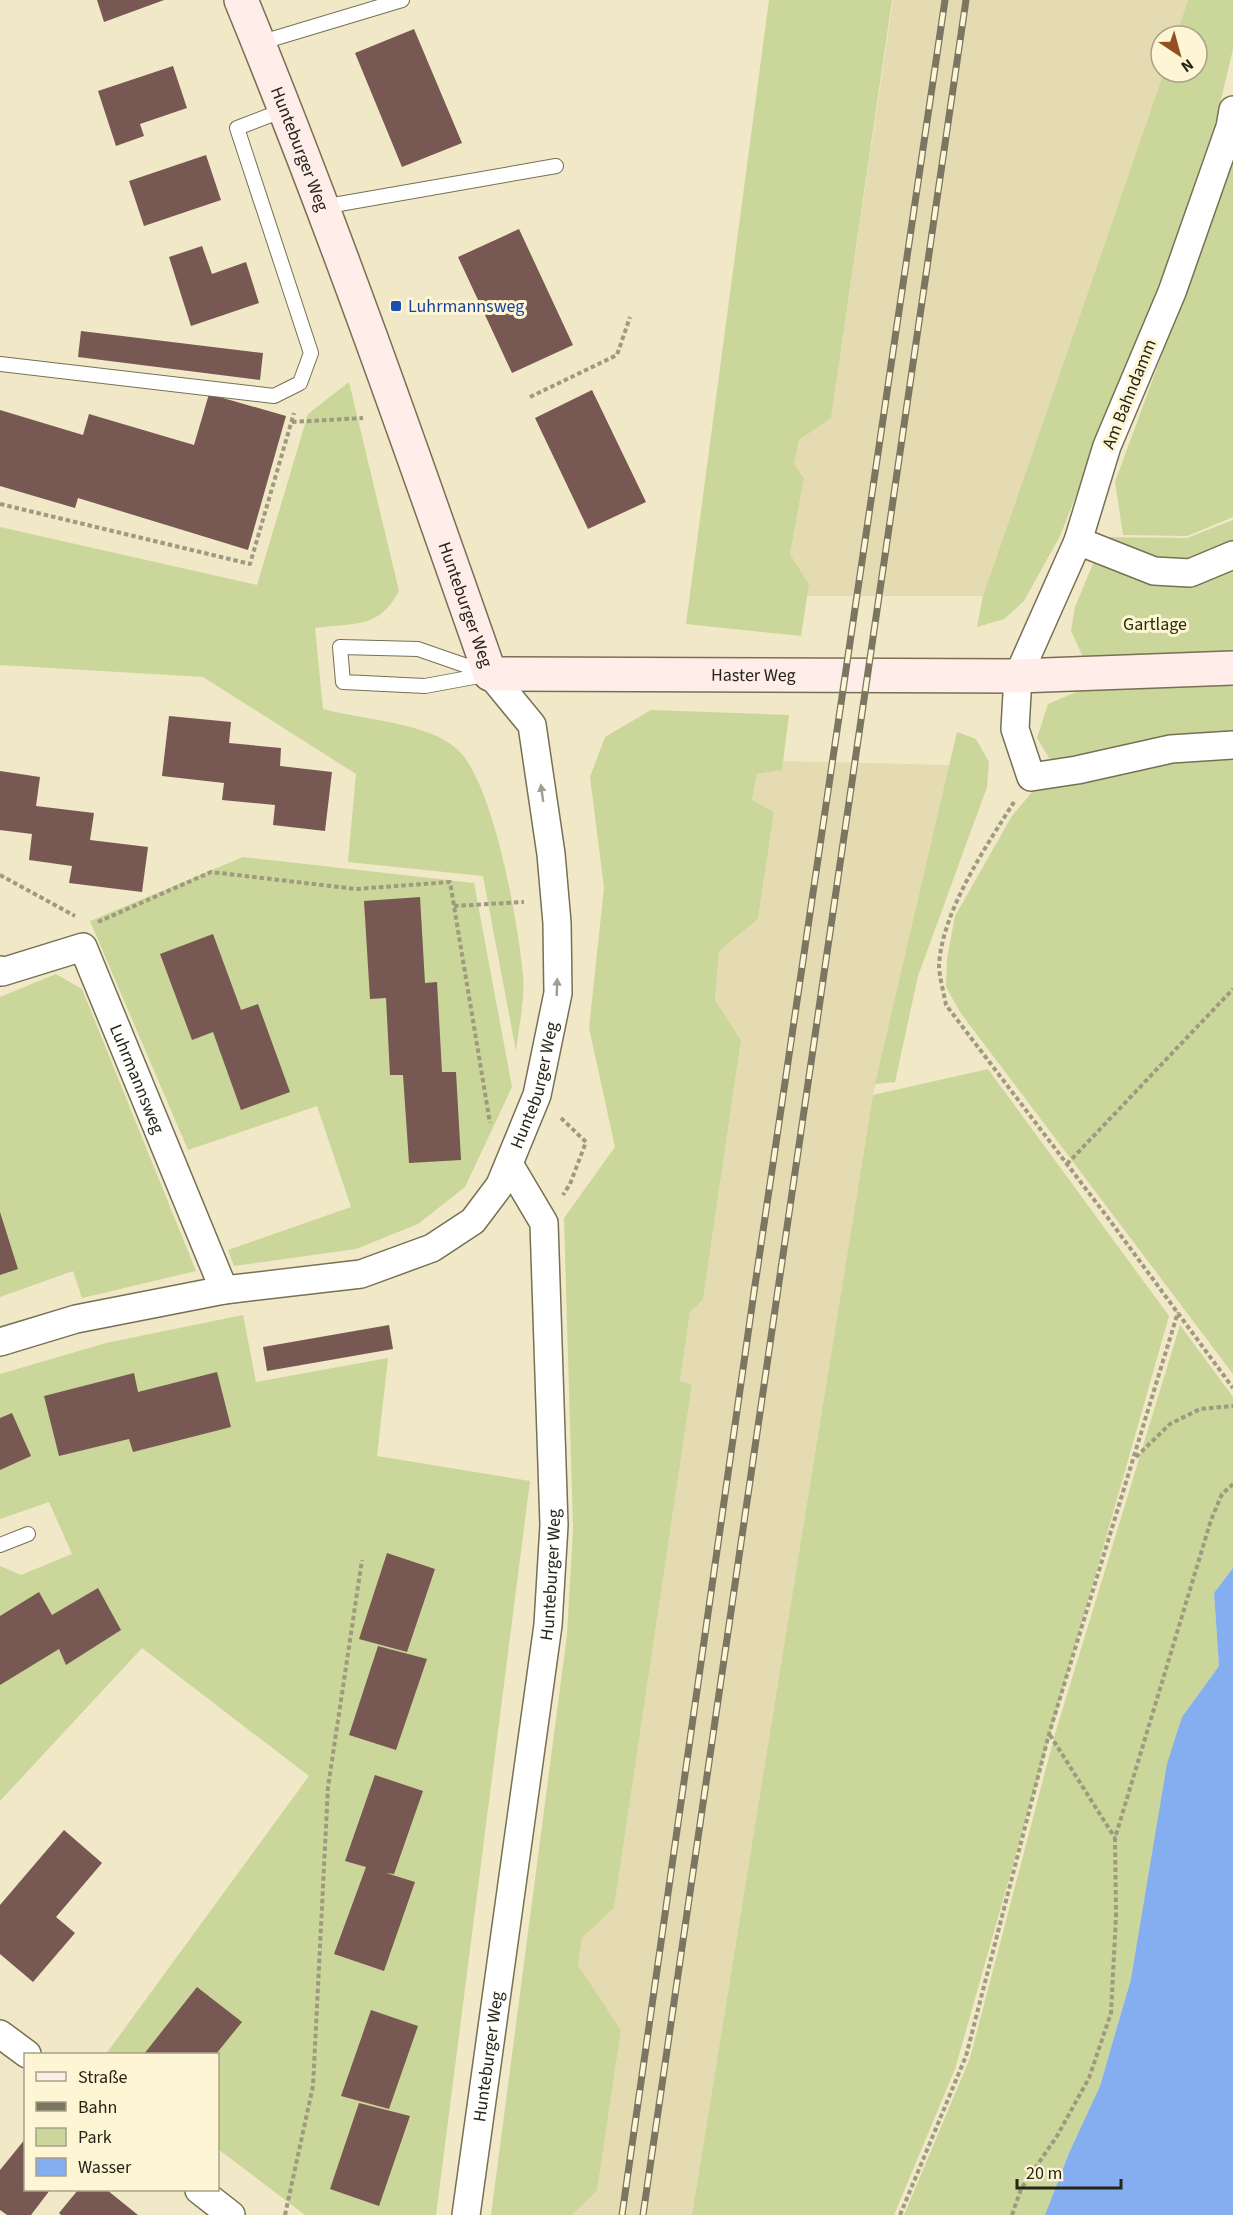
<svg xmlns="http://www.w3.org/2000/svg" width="1233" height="2215" viewBox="0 0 1233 2215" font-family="'Source Sans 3',sans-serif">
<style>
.built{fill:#e5dbb3}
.green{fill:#cad69a}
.water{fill:#84aef0}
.building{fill:#785853}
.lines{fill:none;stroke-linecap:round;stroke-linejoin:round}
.lane-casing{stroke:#777053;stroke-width:16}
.street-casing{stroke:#777053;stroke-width:30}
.secondary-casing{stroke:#777053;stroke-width:36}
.path{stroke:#9f9981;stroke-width:4;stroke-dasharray:4.5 3;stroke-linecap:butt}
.lane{stroke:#fff;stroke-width:14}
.street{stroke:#fff;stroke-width:27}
.secondary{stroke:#feede9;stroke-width:33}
.rail-casing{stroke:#7b7661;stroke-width:7}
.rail{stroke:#fdf5d4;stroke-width:4.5;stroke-dasharray:14;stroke-linecap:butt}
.oneway{fill:#9e9c97}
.transit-dot{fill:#1a4fb4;stroke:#fdf5d4;stroke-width:2}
.labels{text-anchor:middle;stroke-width:6;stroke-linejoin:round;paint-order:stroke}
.street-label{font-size:18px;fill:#272418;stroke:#fdf5d4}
.transit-label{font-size:18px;fill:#164399;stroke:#fdf5d4;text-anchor:start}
.park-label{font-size:18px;fill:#272d09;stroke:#fdf5d4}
</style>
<rect width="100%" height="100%" fill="#f0e8c7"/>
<path class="built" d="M893 0H1188L1176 36H1161V72H1164L983 596H807L809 584 790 554 804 478 794 464 799 440 831 417Z
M783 761 950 765 873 1095 692 2215H572L597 2191 621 2030 578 1965 582 1938 614 1908 692 1384 680 1381 690 1312 703 1300 741 1040 715 1000 719 951 758 919 774 813 752 800 757 774 782 770Z"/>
<path class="green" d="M769 0H892L831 418 799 440 794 464 804 478 790 554 809 584 801 636 686 624Z
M1188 0H1233V49L1216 121 1159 285 1060 536 1024 601 1004 619 977 627 983 596 1164 72H1197V36H1176Z
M1233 161V517L1187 536 1123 535 1115 482Z
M349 382 399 591C378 630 355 622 315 628L323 709C359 719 430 723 457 749 494 783 518 923 523 974 525 999 519 1026 516 1051L483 876 348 862 356 774 203 677 0 665V527L257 585 308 414Z
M1233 520V737L1055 768 1037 738 1048 704 1076 692 1083 657 1071 631 1075 607 1104 537 1187 538Z
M651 710 789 715 782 770 757 774 752 800 774 812 758 919 719 951 715 1000 741 1040 703 1300 690 1312 680 1381 692 1384 614 1908 582 1938 578 1965 621 2030 597 2191 572 2215H491L567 1635 573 1529 564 1218 615 1147 589 1028 604 888 590 777 605 737Z
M957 732 976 739 989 762 987 787 918 976 895 1082 875 1084Z
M1233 755V1374L960 1012 946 987 947 959 955 916 1012 816 1037 786C1104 783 1167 759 1233 755Z
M243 857 474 883 512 1087 465 1187 418 1224 356 1249 234 1266 228 1250 351 1207 317 1106 188 1150 90 921Z
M56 974 82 989 196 1271 82 1298 73 1271 0 1297V997Z
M988 1069 1169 1316 955 2069 894 2215H692L873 1095Z
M243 1315 256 1382 388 1358 377 1456 530 1481 436 2215H305L218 2149V2054H106L309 1776 142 1648 0 1801V1566L21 1575 72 1554 49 1502 0 1519V1374L106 1343Z
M1180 1325 1233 1397V1568L1214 1593 1219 1666 1182 1717 1131 1979 1100 2086 1069 2153 1045 2215H904L970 2058 1055 1734Z"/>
<path class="water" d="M1233 1568V2215H1045L1069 2153 1100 2086 1131 1979 1167 1764 1182 1717 1219 1666 1214 1593Z"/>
<path class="building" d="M97 0H164L104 22Z
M414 29 462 143 402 167 355 53Z
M173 66 187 108 140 124 144 136 116 146 98 91Z
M206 155 221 200 144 226 129 181Z
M519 229 573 345 512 373 458 257Z
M202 246 212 274 246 262 259 303 191 326 169 257Z
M81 331 263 353 260 380 78 357Z
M592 390 646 502 588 529 535 418Z
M209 394 286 416 248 550 78 498 75 508 0 486V410L83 435 89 414 194 445Z
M169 716 231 722 229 743 281 748 280 766 332 772 325 831 273 825 275 805 222 800 224 783 162 776Z
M0 771 40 777 36 806 94 813 90 840 148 847 142 892 69 883 72 866 29 860 32 834 0 830Z
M420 897 425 983 437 982 442 1072H456L461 1160 409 1163 403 1075H390L386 998 370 999 364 901Z
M213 934 241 1010 258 1004 290 1092 241 1110 213 1032 192 1040 160 954Z
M0 1212 18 1269 0 1275Z
M389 1325 393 1349 267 1371 263 1347Z
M217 1372 231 1427 133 1452 129 1439 59 1456 44 1396 134 1373 138 1392Z
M12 1413 31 1456 0 1470V1418Z
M387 1553 435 1569 407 1652 359 1639Z
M98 1588 121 1630 66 1665 59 1649 0 1685V1616L39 1592 52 1615Z
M378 1646 427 1659 396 1750 349 1735Z
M375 1775 423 1791 394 1874 386 1873 415 1882 384 1971 334 1954 366 1867 345 1861Z
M64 1830 102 1863 56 1917 75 1933 33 1982 0 1954V1905Z
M197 1987 242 2022 216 2054H144Z
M371 2010 418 2026 389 2109 341 2096Z
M359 2103 410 2116 379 2206 330 2189Z
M26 2138V2190H50L31 2215H7L0 2210V2170Z
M78 2190H107L138 2215H61L59 2213Z"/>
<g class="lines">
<defs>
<path id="lane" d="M259 43 402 0
M322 207 556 166
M0 364 274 396 300 383 311 353 237 128 284 110
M340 647 418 649 490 674 425 686 343 682Z
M0 1545 28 1534"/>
<g id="street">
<path d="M1233 110 1230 127 1172 292 1107 446 1078 541 1018 676 1015 729 1031 777 1077 770 1171 749 1233 745"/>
<path d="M1078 541 1154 571 1190 573 1233 555"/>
<path id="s1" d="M0 970 2 972 83 947 224 1290"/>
<path id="s2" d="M0 1342 76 1319 224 1290 361 1274 432 1248 473 1221 500 1185 537 1095 558 993 557 923 551 854 532 725 490 674"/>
<path d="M0 2034 27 2054"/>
<path d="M199 2190 231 2215"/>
<path id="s3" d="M466 2215 548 1625 554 1525 544 1223 509 1164"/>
</g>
<g id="secondary">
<path id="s4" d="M241 0C332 222 411 448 490 674L1018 676 1233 668"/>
</g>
</defs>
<use href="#lane" class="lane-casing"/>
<use href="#street" class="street-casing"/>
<use href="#secondary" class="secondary-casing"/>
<path class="path" d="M530 397 617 355 630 317
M292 422 363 418
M0 504 250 564 294 413
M1014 802C985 848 943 910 939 964 939 977 944 993 946 1005L1108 1218 1233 1388
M0 875 75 916
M454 906 524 902
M98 922 211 872 356 889 450 882 490 1123
M561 1118 586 1142 570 1184 563 1195
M1067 1164 1233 989
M1136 1457 1170 1424 1200 1409 1233 1406
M1050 1735 1115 1838
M285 2215 313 2086 328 1787 362 1560
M900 2215 966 2056 1049 1734 1178 1312
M1012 2215 1021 2189 1057 2136 1089 2078 1111 2013 1116 1916 1115 1838 1211 1520 1222 1494 1233 1484"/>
<use href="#lane" class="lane"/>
<use href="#street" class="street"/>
<use href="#secondary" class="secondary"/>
<defs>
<path id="rail" d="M622 2215 754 1292 945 0
M643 2215 966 0"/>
</defs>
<use href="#rail" class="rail-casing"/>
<use href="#rail" class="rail"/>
</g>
<defs><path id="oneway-solid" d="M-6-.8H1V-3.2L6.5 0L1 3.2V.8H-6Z" transform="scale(1.5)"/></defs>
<g class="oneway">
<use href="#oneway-solid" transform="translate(542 793) rotate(-98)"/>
<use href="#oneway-solid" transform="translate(557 987) rotate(-88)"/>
</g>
<rect class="transit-dot" x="390" y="300" width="12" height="12" rx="3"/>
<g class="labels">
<g class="street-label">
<text dy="6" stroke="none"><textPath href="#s4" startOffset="160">Hunteburger Weg</textPath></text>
<text transform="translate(1129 394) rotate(-68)" y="6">Am Bahndamm</text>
<text dy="6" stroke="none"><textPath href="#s4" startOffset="645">Hunteburger Weg</textPath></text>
<text dy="6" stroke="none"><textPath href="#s4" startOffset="982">Haster Weg</textPath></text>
<text dy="6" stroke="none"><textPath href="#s1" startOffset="230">Luhrmannsweg</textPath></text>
<text dy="6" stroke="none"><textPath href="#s2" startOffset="644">Hunteburger Weg</textPath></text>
<text dy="6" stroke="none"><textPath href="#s3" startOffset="646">Hunteburger Weg</textPath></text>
<text dy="6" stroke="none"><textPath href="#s3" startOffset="160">Hunteburger Weg</textPath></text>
</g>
<g class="transit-label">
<text x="408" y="312">Luhrmannsweg</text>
</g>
<g class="park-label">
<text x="1155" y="630">Gartlage</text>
</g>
</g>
<rect x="24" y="2053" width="195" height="138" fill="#fdf5d4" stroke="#a7a189" stroke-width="1.5"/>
<rect x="36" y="2072" width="30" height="9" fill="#feede9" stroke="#a7a189" stroke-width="1.5"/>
<text x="78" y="2083" font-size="18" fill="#272418">Straße</text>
<rect x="36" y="2102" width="30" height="9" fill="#7b7661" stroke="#a7a189" stroke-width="1.5"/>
<text x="78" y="2113" font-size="18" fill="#272418">Bahn</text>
<rect x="36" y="2128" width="30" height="18" fill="#cad69a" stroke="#a7a189" stroke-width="1.5"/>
<text x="78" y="2143" font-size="18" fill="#272418">Park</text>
<rect x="36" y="2158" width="30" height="18" fill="#84aef0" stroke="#a7a189" stroke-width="1.5"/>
<text x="78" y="2173" font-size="18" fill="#272418">Wasser</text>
<g transform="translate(1179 54) rotate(144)"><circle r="28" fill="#fdf5d4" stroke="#a7a189" stroke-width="1.5"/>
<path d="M0-4.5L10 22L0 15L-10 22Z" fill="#945023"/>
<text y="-9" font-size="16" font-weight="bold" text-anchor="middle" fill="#272418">N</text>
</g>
<path d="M1017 2179v9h104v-9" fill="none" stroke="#272418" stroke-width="3"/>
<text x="1026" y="2179" font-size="18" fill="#272418" stroke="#fdf5d4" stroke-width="4.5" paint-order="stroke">20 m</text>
</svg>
